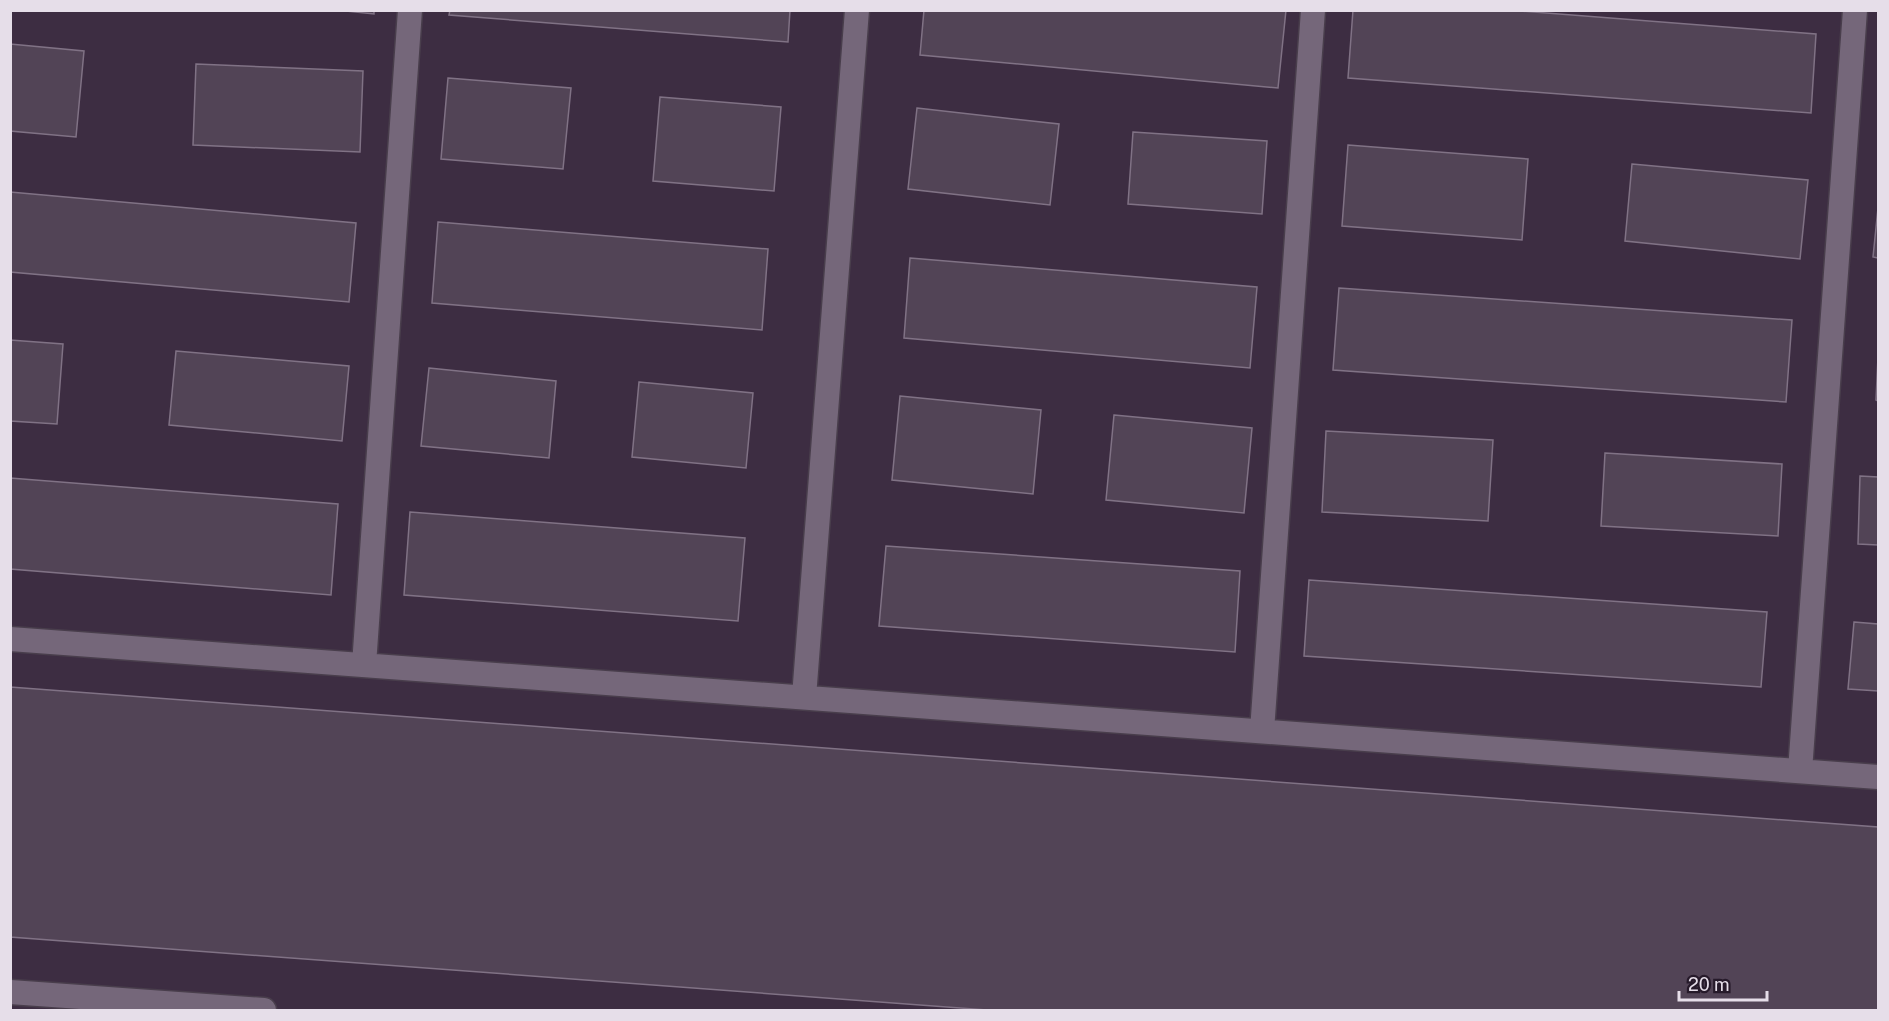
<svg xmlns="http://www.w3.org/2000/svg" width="1889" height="1021" viewBox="0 0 1889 1021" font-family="'Public Sans',sans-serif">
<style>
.built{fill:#3d2d42}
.building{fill:#524456;stroke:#807285;stroke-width:1.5}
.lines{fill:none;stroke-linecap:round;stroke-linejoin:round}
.minor-casing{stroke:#493e4c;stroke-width:27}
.minor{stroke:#75677a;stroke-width:24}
</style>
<rect width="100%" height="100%" fill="#302334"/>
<path class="built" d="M11 11H1878V1010H11Z"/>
<path class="building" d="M336 10H374V14Z
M450 10H790L788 42 449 15Z
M924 10H1286L1278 88 920 55Z
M1353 10H1507L1816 34 1811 113 1348 78Z
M10 44 84 51 76 137 10 131Z
M196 64 363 71 360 152 193 145Z
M448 78 571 88 563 169 441 159Z
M660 97 781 107 774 191 653 181Z
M917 108 1059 124 1050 205 908 189Z
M1133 132 1267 141 1262 214 1128 204Z
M1348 145 1528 159 1522 240 1342 226Z
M1632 164 1808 180 1800 259 1625 241Z
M10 192 356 223 349 302 10 272Z
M1878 208V258L1873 257Z
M438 222 768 249 762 330 432 303Z
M910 258 1257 287 1250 368 904 338Z
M1339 288 1792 320 1786 402 1333 370Z
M10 340 63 344 57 424 10 421Z
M176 351 349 366 342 441 169 425Z
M1878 357V401L1876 400Z
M429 368 556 381 549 458 421 446Z
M639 382 753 393 746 468 632 457Z
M900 396 1041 410 1033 494 892 480Z
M1114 415 1252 428 1244 513 1106 500Z
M1326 431 1493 440 1488 521 1322 512Z
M1605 453 1782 464 1778 536 1601 526Z
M1860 476 1878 477V545L1858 544Z
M10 478 338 504 331 595 10 569Z
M410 512 745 538 738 621 404 595Z
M886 546 1240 571 1235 652 879 626Z
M1309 580 1767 612 1761 687 1304 656Z
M1854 622 1878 624V691L1848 689Z
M10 687 1878 827V1010H987L10 937Z"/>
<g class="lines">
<defs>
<path id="minor" d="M10 639 1878 777
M364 665 410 10
M804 697 857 10
M1262 731 1313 10
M1800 771 1855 10
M10 992 264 1010"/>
</defs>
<use href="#minor" class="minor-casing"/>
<use href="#minor" class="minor"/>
</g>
<rect width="1889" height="1021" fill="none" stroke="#e6dee9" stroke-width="24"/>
<path d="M1679 991v9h88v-9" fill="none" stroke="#e6dee9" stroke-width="3"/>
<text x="1688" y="991" font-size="18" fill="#e6dee9" stroke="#261a2a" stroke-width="4.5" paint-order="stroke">20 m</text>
</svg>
